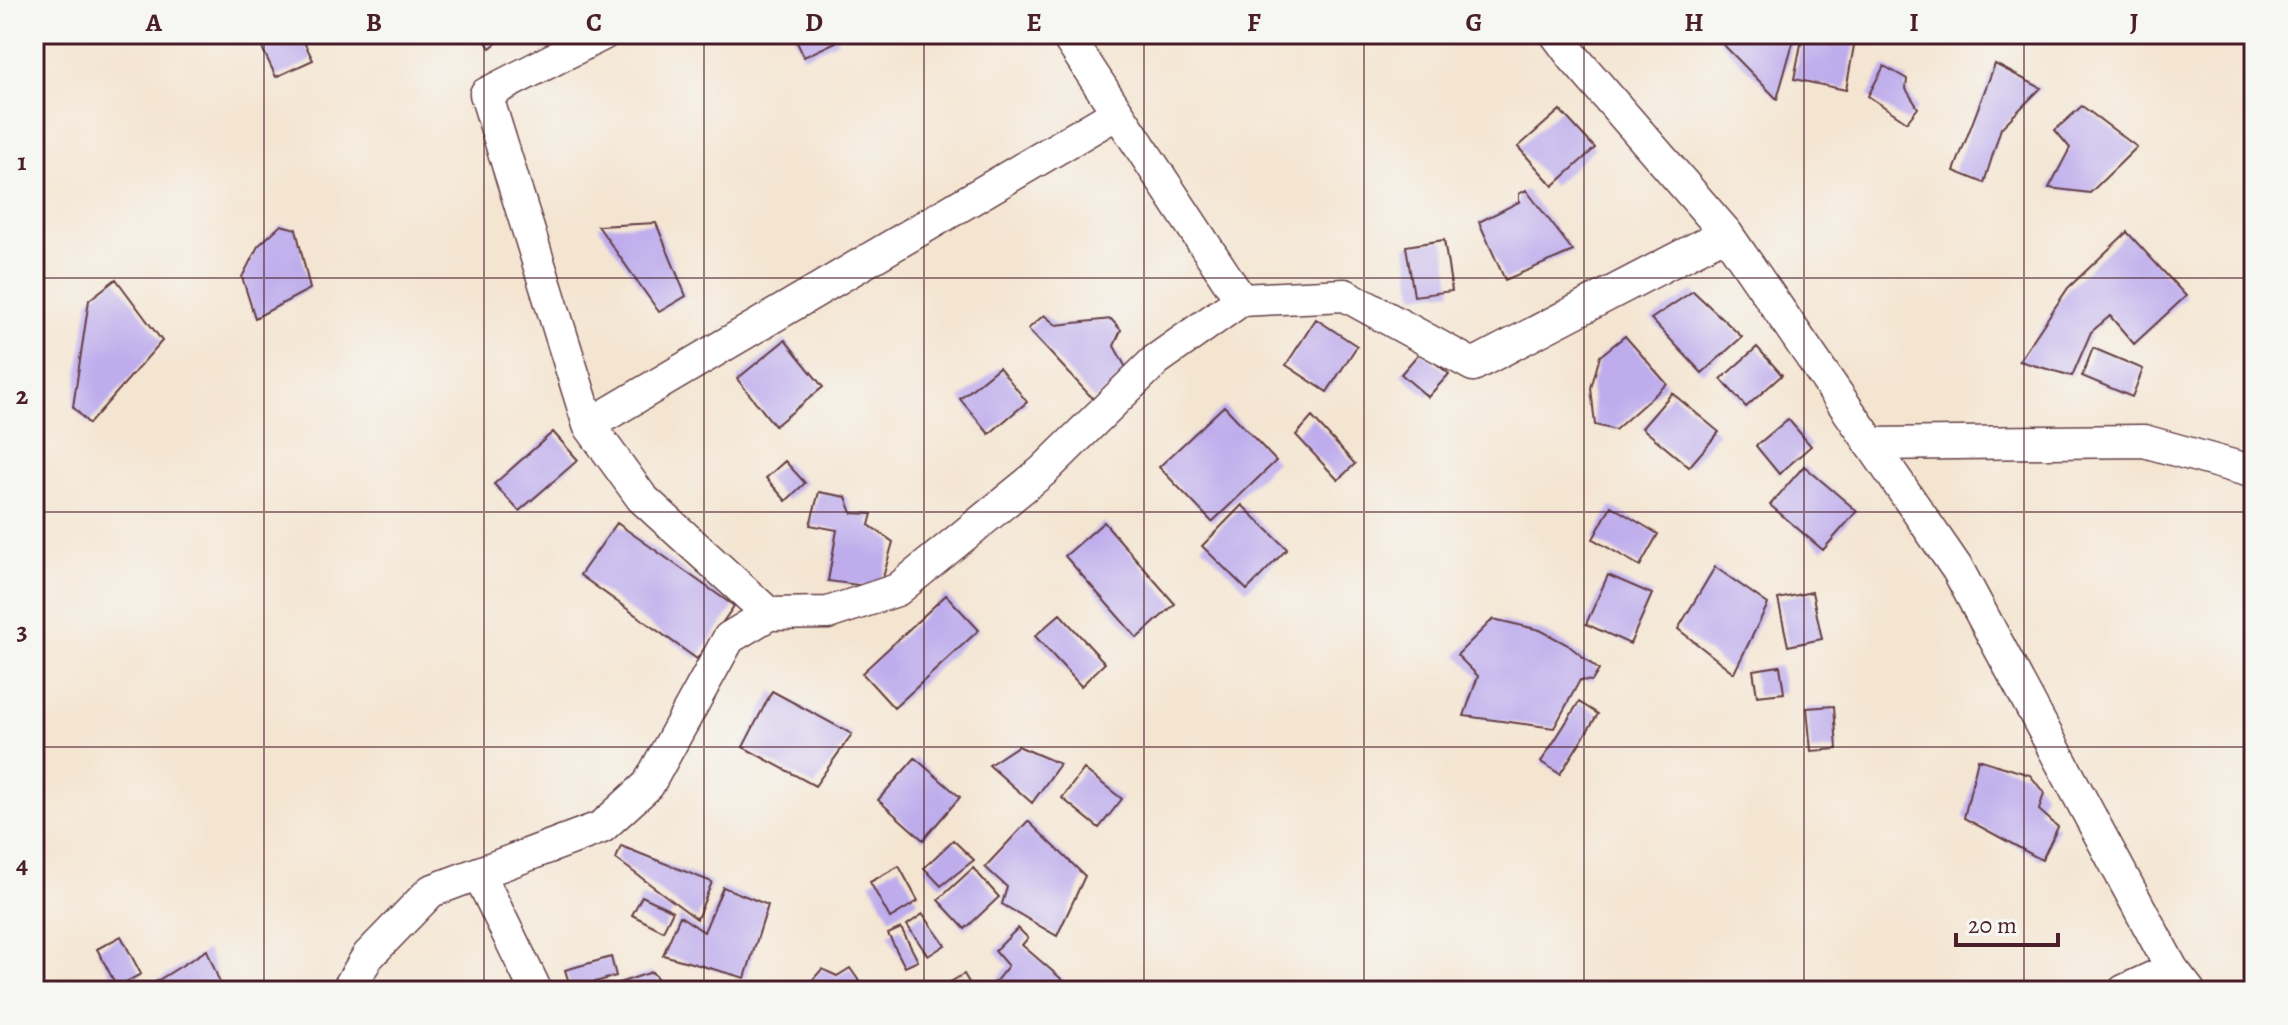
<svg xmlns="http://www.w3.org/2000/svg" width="2288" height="1025" viewBox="0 0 2288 1025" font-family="Alegreya,serif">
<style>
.building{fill:#beacec}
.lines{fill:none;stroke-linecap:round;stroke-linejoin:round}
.street-casing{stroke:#643d44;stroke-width:35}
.street{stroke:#fff;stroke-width:32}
.grid{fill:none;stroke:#4a1f2b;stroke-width:2;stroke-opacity:0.55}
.neatline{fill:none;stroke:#4a1f2b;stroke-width:3}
.grid-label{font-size:26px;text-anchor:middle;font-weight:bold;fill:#4a1f2b}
</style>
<rect width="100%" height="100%" fill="#f6f6f2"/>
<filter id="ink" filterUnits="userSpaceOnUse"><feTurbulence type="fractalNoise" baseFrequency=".0125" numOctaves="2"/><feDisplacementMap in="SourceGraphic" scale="16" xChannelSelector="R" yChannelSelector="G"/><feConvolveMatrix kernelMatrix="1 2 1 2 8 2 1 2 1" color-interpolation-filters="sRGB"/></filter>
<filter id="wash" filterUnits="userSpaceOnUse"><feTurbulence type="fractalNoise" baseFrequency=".006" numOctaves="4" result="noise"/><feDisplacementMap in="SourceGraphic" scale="32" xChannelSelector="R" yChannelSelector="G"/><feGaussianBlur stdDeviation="1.8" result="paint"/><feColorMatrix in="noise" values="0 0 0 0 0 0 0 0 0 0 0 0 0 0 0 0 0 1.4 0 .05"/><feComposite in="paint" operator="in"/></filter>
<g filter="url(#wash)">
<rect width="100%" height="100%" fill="#f4e5d1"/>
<g id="blocks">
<path class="building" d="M259 34H300L313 60 276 77 256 35Z
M481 34H508L490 48Z
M793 34H835L838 41 804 57Z
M1713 34H1789L1794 39 1777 99Z
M1803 34H1825L1855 40 1846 90 1794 79Z
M1995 64 2041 88 2001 128 1984 183 1954 171Z
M1884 66 1907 79 1906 89 1918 108 1907 122 1868 96Z
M2082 106 2137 147 2090 193 2049 188 2070 148 2055 130Z
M1560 110 1595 148 1553 186 1518 147Z
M1526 190 1573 251 1505 280 1479 222 1519 202V194Z
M656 223 686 296 659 312 598 226Z
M281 225 296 229 310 289 255 318 242 277 258 246Z
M2127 232 2186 296 2134 344 2110 316 2091 332 2072 376 2019 361 2068 288Z
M1444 240 1452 291 1414 296 1406 246Z
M116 279 162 341 89 424 73 407 89 300Z
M1693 291 1742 337 1702 373 1651 319Z
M1044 315 1056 325 1111 319 1121 330 1114 346 1129 373 1094 400 1028 329Z
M1316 319 1357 346 1327 392 1286 365Z
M1625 336 1667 384 1615 430 1595 425 1591 388 1600 356Z
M785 340 823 387 775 426 737 379Z
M1757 347 1782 375 1746 407 1721 379Z
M2093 348 2143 369 2132 397 2082 376Z
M1421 351 1449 374 1428 397 1401 374Z
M999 367 1027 402 989 434 960 399Z
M1672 393 1719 432 1689 467 1642 428Z
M1224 406 1276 461 1212 522 1159 467Z
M1312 417 1355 464 1338 480 1296 435Z
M1788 419 1811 446 1779 474 1756 446Z
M553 432 578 460 519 511 494 484Z
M785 461 805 483 786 501 766 478Z
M1804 466 1857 511 1823 550 1770 505Z
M819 492 846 497 852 513 872 514 869 525 893 542 880 588 828 581 837 530 810 525Z
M1242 505 1287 549 1247 590 1202 546Z
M1611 506 1658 534 1640 566 1593 539Z
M1104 522 1175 604 1137 638 1065 556Z
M617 523 734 606 697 659 580 575Z
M1715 567 1768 604 1734 673 1678 629Z
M1608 575 1652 594 1630 644 1586 624Z
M1812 592 1822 639 1788 646 1778 599Z
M946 595 979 630 894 708 862 673Z
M1060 614 1105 663 1081 686 1035 636Z
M1493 619 1540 630 1568 645 1599 670 1592 681 1580 680 1554 728 1464 716 1478 676 1457 655Z
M1780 666 1784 693 1757 696 1753 670Z
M772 691 852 734 815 786 743 747Z
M1579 702 1598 714 1560 774 1541 762Z
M1834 706 1837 749 1811 751 1807 708Z
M1018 746 1060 764 1032 803 989 765Z
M915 758 960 797 923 840 878 800Z
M1978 759 2030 775 2044 793 2039 810 2058 827 2042 860 1964 818Z
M1084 769 1122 799 1099 828 1062 798Z
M1028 821 1085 876 1057 936 1002 904 1007 887 985 867Z
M953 840 974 860 941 886 924 868Z
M621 846 712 882 697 919 616 859Z
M899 866 918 901 890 918 870 882Z
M973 868 999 897 965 929 938 900Z
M723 887 768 905 745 978 663 955 680 916 704 932Z
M642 896 673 911 663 931 632 915Z
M923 914 945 945 928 956 907 925Z
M901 928 918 961 905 967 888 934Z
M1018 928 1028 938 1022 945 1065 982 1055 991H996L991 987 1008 966 995 951Z
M121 936 141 974 117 987 97 949Z
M207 950 223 991H141Z
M611 957 616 976 571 989 565 970Z
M850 968 866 991H841L838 986 830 983 822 991H803L822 969 837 976Z
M652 972 668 991H598V990Z
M964 974 974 991H935Z"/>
</g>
</g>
<g filter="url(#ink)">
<use href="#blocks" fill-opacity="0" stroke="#643d44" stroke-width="2"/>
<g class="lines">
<defs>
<path id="street" d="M603 34 486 94 589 425 642 498 769 614
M1066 34 1241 300
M1556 34 1574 58 1726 233 1958 570 2172 969 2189 991
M589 425 1117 113
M1871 444 2144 441 2254 472
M479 874 536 991
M347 991 368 956 431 891 602 827 648 785 729 638 769 614 828 613 897 590 1043 471 1156 360 1241 300 1345 295 1473 365 1726 233
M2124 991 2172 969"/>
</defs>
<use href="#street" class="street-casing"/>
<use href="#street" class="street"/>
</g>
</g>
<path class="grid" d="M264 34V991M484 34V991M704 34V991M924 34V991M1144 34V991M1364 34V991M1584 34V991M1804 34V991M2024 34V991M34 278H2254M34 512H2254M34 747H2254"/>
<rect width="2288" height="1025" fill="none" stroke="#f6f6f2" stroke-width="88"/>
<path d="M1956 933v12h102v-12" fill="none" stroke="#4a1f2b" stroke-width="4"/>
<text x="1968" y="933" font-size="24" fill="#4a1f2b" stroke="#f6f6f2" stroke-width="6" paint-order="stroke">20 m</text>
<rect x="44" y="44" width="2200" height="937" class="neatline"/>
<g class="grid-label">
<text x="154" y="31">A</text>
<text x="374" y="31">B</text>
<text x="594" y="31">C</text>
<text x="814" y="31">D</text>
<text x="1034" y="31">E</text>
<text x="1254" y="31">F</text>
<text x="1474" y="31">G</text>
<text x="1694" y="31">H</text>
<text x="1914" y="31">I</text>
<text x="2134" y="31">J</text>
<text x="22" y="170">1</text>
<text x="22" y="404">2</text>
<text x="22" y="639">3</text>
<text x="22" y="873">4</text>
</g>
</svg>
